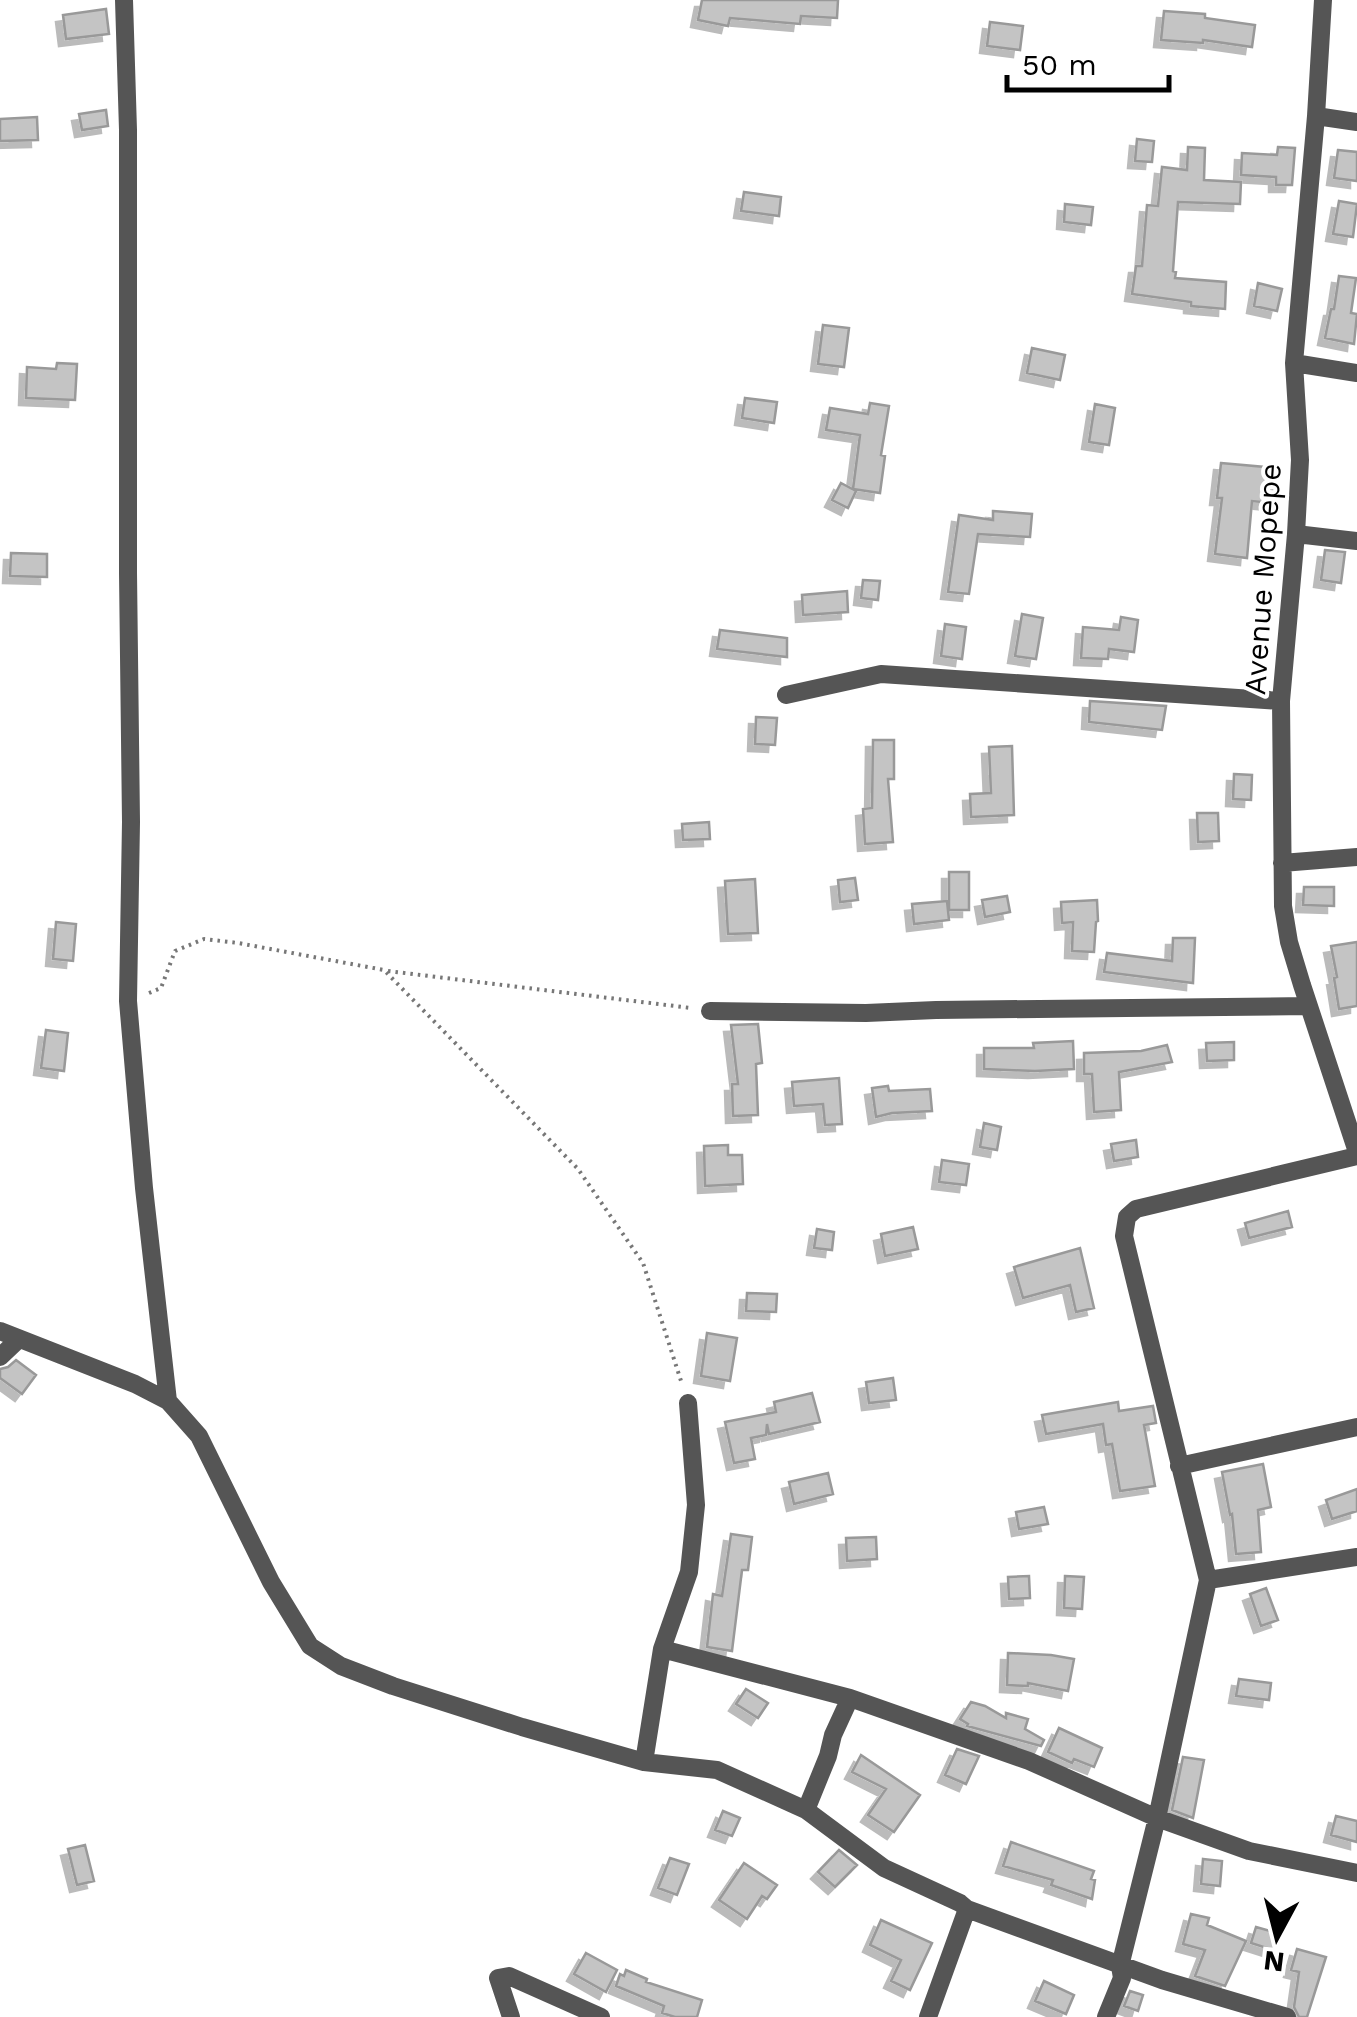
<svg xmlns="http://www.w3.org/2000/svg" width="1357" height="2017" viewBox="0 0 1357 2017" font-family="'Work Sans',sans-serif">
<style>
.building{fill:#c4c4c4;stroke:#999;stroke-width:2.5;filter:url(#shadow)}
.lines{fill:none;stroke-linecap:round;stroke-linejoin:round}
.path{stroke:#777;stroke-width:4;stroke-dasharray:2.5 5;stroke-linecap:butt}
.street{stroke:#555;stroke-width:18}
.labels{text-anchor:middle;stroke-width:8;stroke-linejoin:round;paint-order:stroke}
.street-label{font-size:30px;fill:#000;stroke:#fff}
</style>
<defs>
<filter id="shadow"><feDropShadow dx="-7" dy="7" stdDeviation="0" flood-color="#0004"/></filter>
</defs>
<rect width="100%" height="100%" fill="#fff"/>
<path class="building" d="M702 0H838L837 18 801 16 800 24 730 18 728 26 698 20Z
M106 9 109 34 66 39 63 15Z
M1164 11 1205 14V18L1255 25 1252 47 1203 40V43L1161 40Z
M990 22 1023 26 1020 50 987 46Z
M106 110 108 126 82 130 79 114Z
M37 117 38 140 0 141V119Z
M1137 139 1154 141 1152 162 1135 161Z
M1188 147 1205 148 1204 180 1241 182 1240 204 1178 202 1173 271 1176 272 1175 278 1226 282 1225 309 1191 306V302L1132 294 1136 266H1142L1147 205 1158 206 1162 167 1187 170Z
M1278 147 1295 148 1292 185H1276V177L1241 175 1242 153 1277 155Z
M1338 150 1357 152V181L1334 178Z
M744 192 781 197 779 216 741 211Z
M1339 201 1357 204 1353 237 1333 234Z
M1065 204 1093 207 1091 225 1064 222Z
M1339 276 1356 278 1351 313 1357 314 1354 344 1325 338 1331 309H1334Z
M1258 283 1282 289 1277 311 1254 306Z
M823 325 849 328 844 367 818 364Z
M1032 348 1065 355 1060 380 1027 373Z
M57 363 77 364 75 400 26 398 27 367 56 369Z
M745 398 777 402 774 423 742 418Z
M870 403 889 406 881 455 885 456 880 493 853 489 860 435 826 430 830 408 868 414Z
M1095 404 1115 408 1109 445 1089 442Z
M1221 463 1276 468 1272 503 1252 501 1247 558 1215 554 1222 498H1217Z
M841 483 856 491 848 508 832 500Z
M993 511 1032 514 1030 537 978 534 969 594 948 592 959 515 993 520Z
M1325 550 1345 552 1341 583 1321 580Z
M11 553 47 554V577L10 576Z
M863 580 880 581 878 600 861 598Z
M847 591 848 612 803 615 802 595Z
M1022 614 1043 618 1036 659 1015 656Z
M1121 617 1138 620 1134 652 1109 649 1108 659 1081 658 1083 627 1119 630Z
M945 624 966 627 962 659 941 656Z
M720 630 787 638V657L717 649Z
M1090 701 1166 706 1162 730 1089 722Z
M756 717 777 718 775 745 755 744Z
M873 740H894V779H888L893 842 865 844 863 809 872 808Z
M1012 746 1014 815 971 817 970 794 991 793 989 747Z
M1234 774 1252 775 1251 800 1233 799Z
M1197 813H1218L1219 841 1198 842Z
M709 822 710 839 683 840 682 824Z
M949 872H969V910H949Z
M855 878 858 900 840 902 838 880Z
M755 879 758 933 728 934 725 881Z
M1304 887H1334V906L1303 905Z
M1007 896 1010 912 985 917 982 900Z
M1097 900 1098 921 1096 922 1094 952 1072 951 1073 922 1062 923 1061 902Z
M947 901 949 920 914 924 912 904Z
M56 922 76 924 73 961 53 959Z
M1173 938H1195L1193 983 1104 972 1107 953 1172 961Z
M1357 942V1006L1339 1009 1334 978 1337 977 1331 946Z
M758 1024 762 1063 756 1064 758 1115 733 1116 732 1084H738L731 1025Z
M46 1030 68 1033 64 1071 41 1068Z
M1073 1041 1074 1069 1035 1071 984 1069V1048H1034L1033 1043Z
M1234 1042V1060L1207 1061 1206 1043Z
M1167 1045 1172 1062 1119 1072 1121 1110 1094 1112 1092 1074H1084V1053L1141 1051Z
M839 1078 842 1124 825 1125 823 1104 794 1106 792 1082Z
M888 1086 889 1091 930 1089 932 1111 892 1113 876 1117 872 1088Z
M984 1123 1001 1127 997 1150 980 1147Z
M1136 1140 1138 1157 1114 1161 1111 1144Z
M728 1145V1155H742L743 1184 705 1186 704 1146Z
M942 1160 969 1164 966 1185 939 1182Z
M1288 1211 1292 1227 1249 1238 1245 1223Z
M913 1227 918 1249 885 1256 881 1234Z
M817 1229 834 1232 832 1250 814 1248Z
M1080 1248 1094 1308 1076 1312 1070 1285 1023 1298 1014 1267Z
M747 1293 777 1294 776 1312 746 1311Z
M707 1333 737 1338 730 1381 701 1376Z
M16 1360 36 1375 22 1394 0 1378V1369L8 1367Z
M893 1378 896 1400 869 1403 866 1382Z
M812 1393 820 1422 769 1434 767 1424 766 1435 751 1438 755 1459 734 1463 725 1422 776 1412 774 1402Z
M1118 1402 1119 1411 1153 1406 1156 1423 1144 1425 1155 1486 1120 1491 1112 1444 1106 1445 1103 1424 1046 1434 1042 1415Z
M1263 1464 1271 1507 1258 1510 1261 1552 1236 1554 1232 1514 1230 1515 1222 1472Z
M828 1473 833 1494 794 1504 789 1482Z
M1357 1489V1511L1332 1519 1326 1500Z
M1044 1507 1048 1524 1019 1529 1016 1512Z
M731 1534 752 1537 748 1570H742L732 1651 707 1647 713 1594 722 1596Z
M876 1537 877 1559 847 1561 846 1538Z
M1029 1576 1030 1598 1009 1599 1008 1577Z
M1065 1576 1084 1577 1082 1609 1064 1608Z
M1266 1588 1278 1620 1261 1626 1250 1594Z
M1008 1653 1051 1655 1074 1659 1068 1691 1028 1683V1686L1007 1685Z
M1239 1679 1271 1683 1269 1700 1236 1696Z
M746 1689 768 1703 758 1718 736 1704Z
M971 1702 985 1706 1006 1718V1713L1028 1719 1025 1729 1044 1740 1041 1746 967 1726 968 1724 960 1719Z
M1059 1728 1102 1748 1094 1767 1074 1759 1072 1763 1048 1752Z
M957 1749 979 1756 966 1784 945 1775Z
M861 1755 920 1795 894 1832 868 1815 886 1789 852 1772Z
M1183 1757 1204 1760 1193 1818 1172 1810Z
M723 1811 740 1818 732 1836 715 1830Z
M1336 1816 1357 1821V1842L1331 1835Z
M1011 1842 1094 1871 1091 1879 1095 1880 1092 1899 1051 1885 1053 1880 1003 1866Z
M85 1845 94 1881 77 1885 68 1849Z
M839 1850 857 1865 835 1887 818 1872Z
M670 1858 689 1864 677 1895 658 1888Z
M1203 1859 1222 1861 1220 1886 1201 1884Z
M744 1863 777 1885 767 1899 762 1896 747 1919 719 1900Z
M1191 1914 1209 1918 1207 1925 1246 1941 1225 1986 1195 1976 1205 1950 1183 1944Z
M881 1920 932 1943 910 1990 891 1981 901 1960 870 1945Z
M1256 1927 1281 1934 1276 1951 1251 1943Z
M1297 1949 1326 1957 1307 2017H1299L1294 2007 1299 1972 1291 1970Z
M586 1953 617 1970 606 1992 574 1974Z
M626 1970 647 1979 646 1982 702 2000 697 2017H675L662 2013 664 2006 616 1986 620 1974 624 1976Z
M1044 1981 1074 1995 1066 2014 1035 2001Z
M1130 1991 1143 1995 1138 2011 1124 2006Z"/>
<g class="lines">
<path class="path" d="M388 971 691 1008
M149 993 161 988 175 951 204 939 238 943 384 970 578 1169 643 1263 682 1384"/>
<path class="street" d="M124 0 128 130V573L131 822 128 1001 144 1188 168 1401
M1323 0 1316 116 1294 363 1300 460 1296 534 1281 701 1283 906 1289 942 1302 985 1357 1152
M1316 116 1357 122
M1294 363 1357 373
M1296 534 1357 541
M786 695 881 674 1281 701
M1282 863 1357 857
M710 1011 866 1013 936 1010 1308 1006
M0 1331 135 1384 168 1401 199 1436 271 1582 310 1646 341 1666 393 1686 522 1727 644 1762 717 1770 806 1810 884 1868 960 1903 967 1909 1162 1980 1287 2017
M0 1357 19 1339
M1179 1466 1357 1427
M1208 1580 1124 1236 1127 1217 1136 1209 1357 1156
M662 1649 850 1698 1029 1761 1157 1818 1249 1851 1357 1873
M644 1762 662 1649 689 1572 696 1505 688 1403
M806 1810 828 1756 833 1735 850 1698
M511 2017 498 1978 509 1976 601 2017
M928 2017 967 1909
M1106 2017 1122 1978 1120 1966 1157 1818 1208 1580 1357 1557"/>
</g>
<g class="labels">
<g class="street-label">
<text transform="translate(1263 579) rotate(-86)" y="10">Avenue Mopepe</text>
</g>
</g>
<g transform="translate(1277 1937) rotate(187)" stroke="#ffffff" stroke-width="8" paint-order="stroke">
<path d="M0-8L18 38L0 25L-18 38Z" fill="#000000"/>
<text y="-15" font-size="28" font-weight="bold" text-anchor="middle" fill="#000000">N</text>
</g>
<path d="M1007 75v15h162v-15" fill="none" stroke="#000000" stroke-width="5"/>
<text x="1022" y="75" font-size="30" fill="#000000" stroke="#ffffff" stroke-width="8" paint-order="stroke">50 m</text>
</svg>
